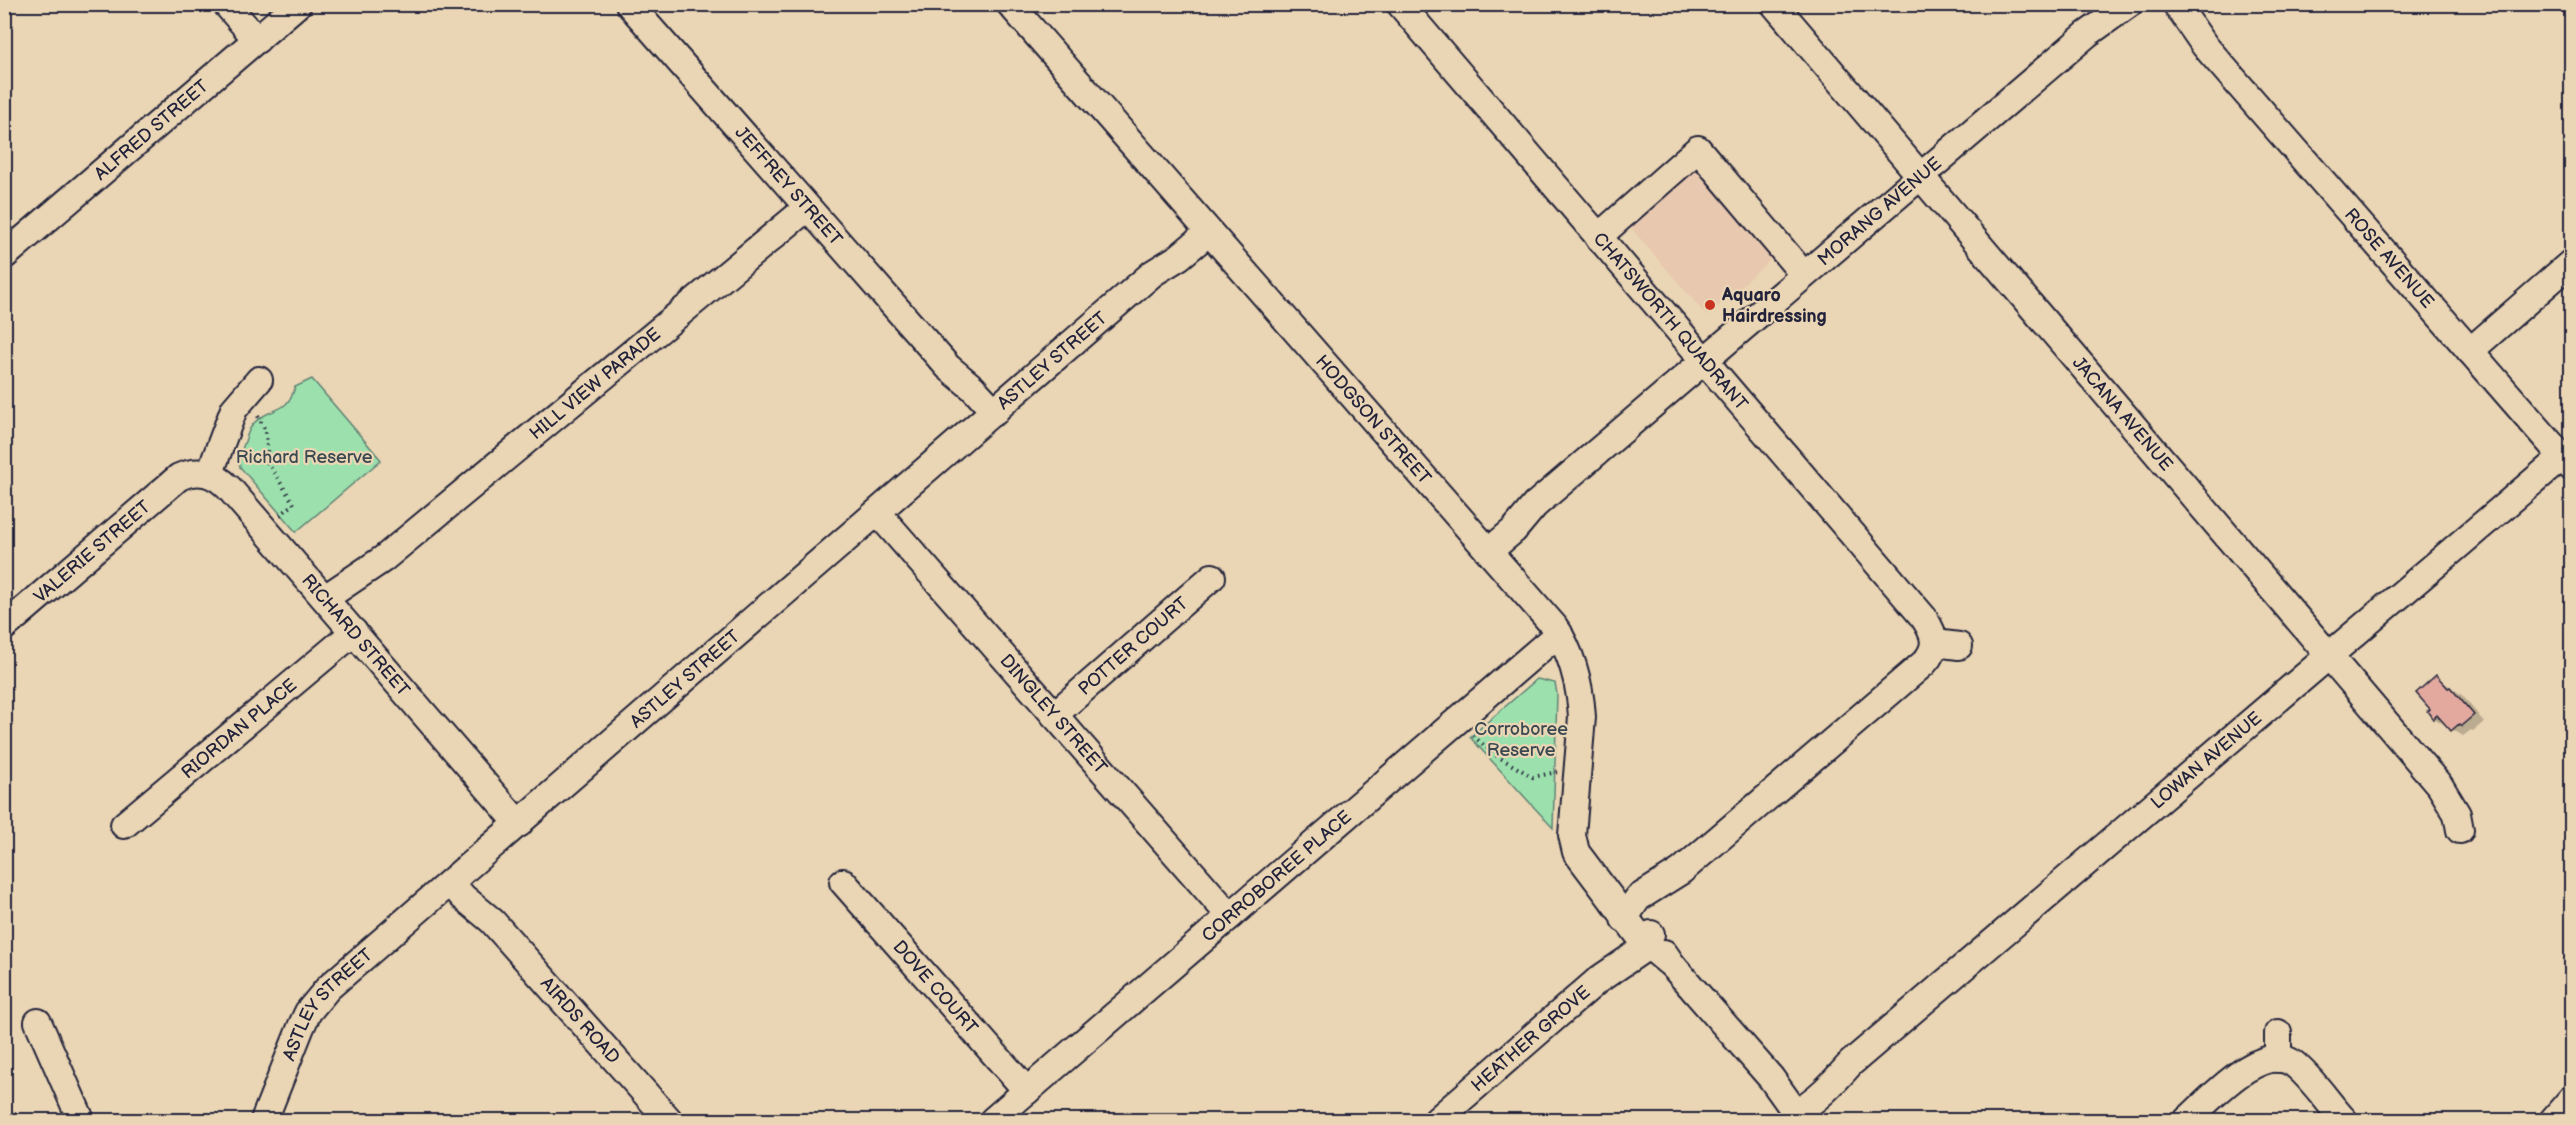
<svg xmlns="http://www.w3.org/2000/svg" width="2576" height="1125" viewBox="0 0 2576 1125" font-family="'Balsamiq Sans',sans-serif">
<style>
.built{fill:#e8c8ae}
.green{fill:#9ce1ad;stroke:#5f8274;stroke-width:1.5}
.shadow{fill:#0003}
.building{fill:#e3a99f;stroke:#22223b;stroke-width:1.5}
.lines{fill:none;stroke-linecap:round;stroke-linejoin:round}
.minor-casing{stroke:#22223b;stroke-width:30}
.path{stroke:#22223b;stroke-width:4;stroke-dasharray:1.5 4.5;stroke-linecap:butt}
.minor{stroke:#ead6b4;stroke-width:26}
.poi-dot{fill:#c8321e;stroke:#ead6b4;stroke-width:2}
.labels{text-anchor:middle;stroke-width:4.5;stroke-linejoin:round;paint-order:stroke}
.street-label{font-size:18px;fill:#22223b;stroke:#ead6b4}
.poi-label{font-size:18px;font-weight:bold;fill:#22223b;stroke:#ead6b4;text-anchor:start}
.park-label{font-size:18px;fill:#3a4852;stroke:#ead6b4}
</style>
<rect width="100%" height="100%" fill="#ead6b4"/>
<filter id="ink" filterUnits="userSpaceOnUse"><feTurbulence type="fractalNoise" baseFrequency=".0167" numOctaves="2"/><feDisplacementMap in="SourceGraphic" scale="12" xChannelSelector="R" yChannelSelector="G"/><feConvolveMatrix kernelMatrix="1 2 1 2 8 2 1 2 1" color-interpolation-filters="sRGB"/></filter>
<g filter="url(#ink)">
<path class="built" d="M1698 144 1786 246 1707 316 1618 213Z"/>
<path class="green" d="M312 379 381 460 296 532 240 467C238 458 241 453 244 444 247 437 248 429 254 423 270 406 287 416 295 387Z
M1537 679 1555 683 1557 694 1553 828 1470 737Z"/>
<path class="shadow" d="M2436 677 2462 695 2484 722 2473 731 2471 730 2463 736 2434 718 2432 709Z"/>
<path class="building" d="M2436 675 2448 688 2450 687 2474 715 2461 726 2459 724 2451 731 2437 715 2433 719 2427 711 2430 709 2416 693Z"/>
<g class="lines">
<defs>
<g id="minor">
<path d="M226 4 257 40"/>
<path id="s1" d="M629 4 948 367 973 388 995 412"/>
<path id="s2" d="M1010 4 1554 626C1573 654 1580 684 1582 717L1572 835 1576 852 1643 941 1673 966"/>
<path id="s3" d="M1400 4 1924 618C1935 635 1939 647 1924 663L1681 871 1638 898 1624 919"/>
<path id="s4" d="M1774 4 2440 786 2457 814 2460 830"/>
<path id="s5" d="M2176 4 2205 46 2572 468"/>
<path d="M1598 237 1698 149 1804 275"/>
<path id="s6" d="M4 256 298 4"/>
<path d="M2470 351 2572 262"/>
<path d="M210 473 234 409 259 380"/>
<path id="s7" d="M878 513 1230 916"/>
<path id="s8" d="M1489 551 1514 530 1535 505 2087 34 2129 4"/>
<path id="s9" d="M325 598 383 559 807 208"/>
<path id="s10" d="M4 627 179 477C200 468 214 473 229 488L519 824"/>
<path d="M1935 643 1959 646"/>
<path id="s11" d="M1054 715 1212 577"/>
<path id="s12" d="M124 825 354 632"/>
<path id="s13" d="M843 882 1027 1091"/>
<path id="s14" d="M451 883 463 897 492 921 669 1120"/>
<path d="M1664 953 1673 966 1771 1078 1801 1120"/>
<path d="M38 1022 81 1120"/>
<path d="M2278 1059V1033"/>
<path id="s15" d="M1794 1113C1817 1101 1834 1082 1851 1063L2562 457"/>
<path id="s16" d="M264 1120 301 1027 308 1012 328 988 1153 273 1179 257 1209 232"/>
<path id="s17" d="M993 1120 1559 633"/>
<path id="s18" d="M1437 1120 1598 980 1645 948 1651 934"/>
<path d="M2187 1120C2210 1100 2262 1040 2294 1064 2312 1078 2329 1104 2344 1120"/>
<path d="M2553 1120 2572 1098"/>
</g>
</defs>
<use href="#minor" class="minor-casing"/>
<path class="path" d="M258 416 266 432 268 463 294 504 279 516
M1473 736 1497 756 1533 777 1557 772"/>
<use href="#minor" class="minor"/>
</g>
</g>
<circle class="poi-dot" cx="1710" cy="305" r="6"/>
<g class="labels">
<g class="street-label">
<text dy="6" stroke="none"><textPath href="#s6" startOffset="194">ALFRED STREET</textPath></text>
<text dy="6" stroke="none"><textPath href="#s1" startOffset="242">JEFFREY STREET</textPath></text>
<text dy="6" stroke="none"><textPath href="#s8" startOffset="518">MORANG AVENUE</textPath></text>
<text dy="6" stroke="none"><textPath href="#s5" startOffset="332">ROSE AVENUE</textPath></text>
<text dy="6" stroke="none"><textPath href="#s3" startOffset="417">CHATSWORTH QUADRANT</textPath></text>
<text dy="6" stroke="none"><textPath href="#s16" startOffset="1106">ASTLEY STREET</textPath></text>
<text dy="6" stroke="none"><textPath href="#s9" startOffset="345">HILL VIEW PARADE</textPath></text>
<text dy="6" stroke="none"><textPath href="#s4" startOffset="538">JACANA AVENUE</textPath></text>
<text dy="6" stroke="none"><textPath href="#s2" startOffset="552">HODGSON STREET</textPath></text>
<text dy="6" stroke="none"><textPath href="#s10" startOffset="116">VALERIE STREET</textPath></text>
<text dy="6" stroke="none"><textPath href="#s10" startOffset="480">RICHARD STREET</textPath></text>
<text dy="6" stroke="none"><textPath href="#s11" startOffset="105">POTTER COURT</textPath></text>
<text dy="6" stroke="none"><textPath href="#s16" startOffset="620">ASTLEY STREET</textPath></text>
<text dy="6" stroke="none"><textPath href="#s7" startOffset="267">DINGLEY STREET</textPath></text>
<text dy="6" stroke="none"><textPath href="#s12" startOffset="150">RIORDAN PLACE</textPath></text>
<text dy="6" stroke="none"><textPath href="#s15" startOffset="543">LOWAN AVENUE</textPath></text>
<text dy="6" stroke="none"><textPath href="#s17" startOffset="374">CORROBOREE PLACE</textPath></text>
<text dy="6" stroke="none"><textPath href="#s13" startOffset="140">DOVE COURT</textPath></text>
<text dy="6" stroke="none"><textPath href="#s16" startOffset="134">ASTLEY STREET</textPath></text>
<text dy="6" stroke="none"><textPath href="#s14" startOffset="189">AIRDS ROAD</textPath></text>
<text dy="6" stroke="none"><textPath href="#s18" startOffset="124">HEATHER GROVE</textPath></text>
</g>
<g class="poi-label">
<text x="1722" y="301">Aquaro<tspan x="1722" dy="21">Hairdressing</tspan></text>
</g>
<g class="park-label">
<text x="304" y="463">Richard Reserve</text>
<text x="1521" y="735">Corroboree<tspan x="1521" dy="21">Reserve</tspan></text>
</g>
</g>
<rect width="2576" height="1125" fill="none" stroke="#ead6b4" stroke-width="24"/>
<rect x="12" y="12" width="2552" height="1101" fill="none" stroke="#22223b" stroke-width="2" filter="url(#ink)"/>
</svg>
